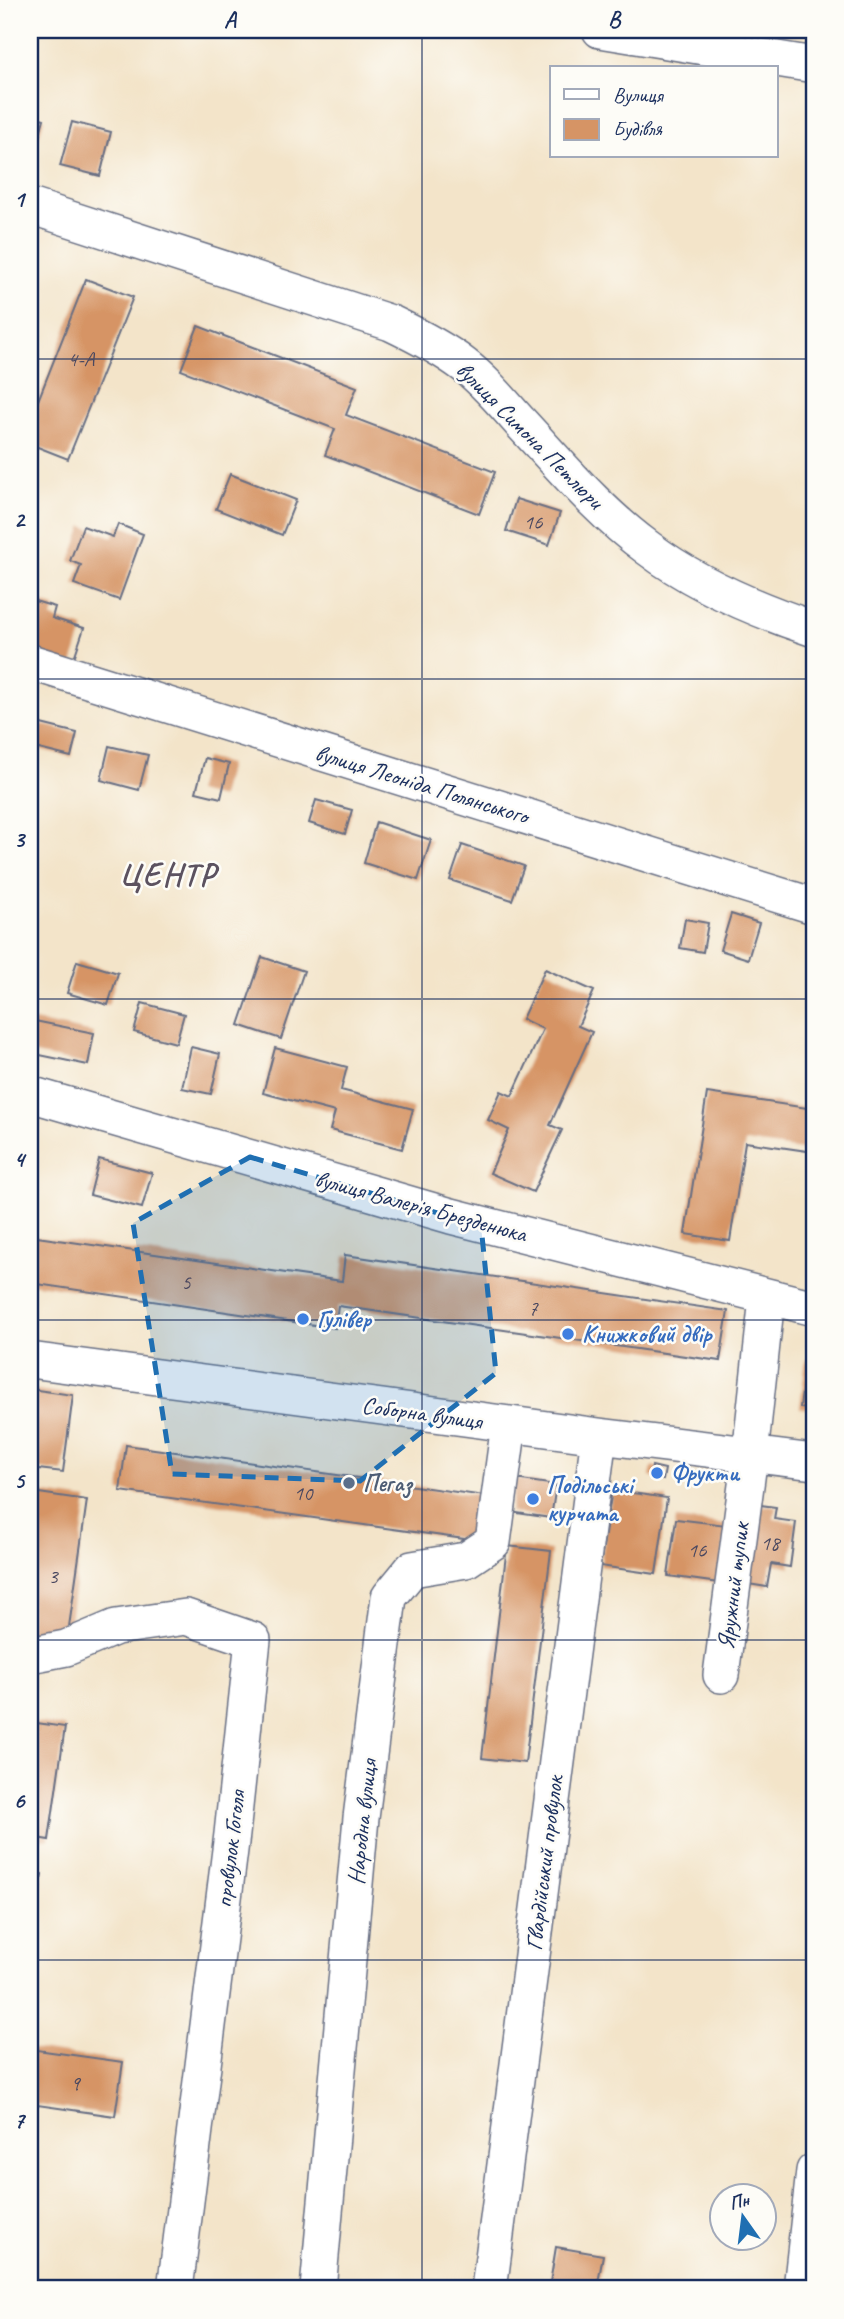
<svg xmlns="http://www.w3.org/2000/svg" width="844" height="2319" viewBox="0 0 844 2319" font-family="Caveat,sans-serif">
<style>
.building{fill:#d69465}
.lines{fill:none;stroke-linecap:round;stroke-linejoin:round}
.minor-casing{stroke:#676e83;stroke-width:38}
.minor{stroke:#fff;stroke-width:35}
.marked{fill:#1f6fb2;fill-opacity:0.2;stroke:#1f6fb2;stroke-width:5;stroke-dasharray:14 9;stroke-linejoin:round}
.grid{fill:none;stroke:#1b2f5e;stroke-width:2;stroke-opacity:0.55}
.shop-dot{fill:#3f7fe0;stroke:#fdfcf7;stroke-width:2.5}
.service-dot{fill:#5c6f8a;stroke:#fdfcf7;stroke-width:2.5}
.labels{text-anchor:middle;stroke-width:5;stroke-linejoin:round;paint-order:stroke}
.number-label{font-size:21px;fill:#4a4860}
.street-label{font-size:24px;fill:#1b2f5e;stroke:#fdfcf7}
.shop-label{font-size:24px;font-weight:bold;fill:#366cbe;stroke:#fdfcf7;text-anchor:start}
.service-label{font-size:24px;font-weight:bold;fill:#4e5e75;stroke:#fdfcf7;text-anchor:start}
.district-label{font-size:32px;font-weight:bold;letter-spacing:2px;fill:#5c5260;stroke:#fdfcf7}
.neatline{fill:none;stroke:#1b2f5e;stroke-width:2.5}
.grid-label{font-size:23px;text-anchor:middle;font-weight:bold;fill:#1b2f5e}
</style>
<rect width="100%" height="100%" fill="#fdfcf7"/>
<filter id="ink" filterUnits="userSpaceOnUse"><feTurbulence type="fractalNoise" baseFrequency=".0143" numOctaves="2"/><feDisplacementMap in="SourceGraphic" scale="14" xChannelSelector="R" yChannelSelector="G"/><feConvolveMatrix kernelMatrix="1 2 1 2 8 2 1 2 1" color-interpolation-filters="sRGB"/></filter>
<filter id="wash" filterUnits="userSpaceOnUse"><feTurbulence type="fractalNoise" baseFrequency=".00686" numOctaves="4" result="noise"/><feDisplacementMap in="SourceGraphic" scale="28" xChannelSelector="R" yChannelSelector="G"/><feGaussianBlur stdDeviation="1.57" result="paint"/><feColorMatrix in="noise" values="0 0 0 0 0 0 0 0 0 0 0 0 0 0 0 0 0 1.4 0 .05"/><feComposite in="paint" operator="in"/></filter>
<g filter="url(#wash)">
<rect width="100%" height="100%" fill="#f3e4c9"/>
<g id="blocks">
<path class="building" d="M30 115 44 119 33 157 30 156Z
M72 122 111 132 100 176 60 166Z
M86 279 133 297 68 459 30 444V421Z
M198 326 357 387 346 415 495 472 479 514 325 455 335 429 181 370Z
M230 474 296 500 282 535 216 509Z
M516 499 560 513 549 545 506 531Z
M118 524 143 534 119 600 74 584 81 565 70 561 83 526 113 537Z
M35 601 55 607 52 618 84 628 72 664 30 651V619Z
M37 723 77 733 71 757 31 747Z
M109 746 148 755 139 790 101 780Z
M205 758 229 764 221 798 196 792Z
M316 800 352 810 345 834 309 823Z
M376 822 431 840 418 880 364 863Z
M462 845 524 866 512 900 450 880Z
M731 914 759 923 748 959 720 950Z
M685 919 708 923 703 952 680 948Z
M262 957 304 971 281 1039 239 1025Z
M77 961 118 973 108 1005 67 993Z
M545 969 594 991 578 1026 592 1032 550 1125 562 1130 533 1192 490 1173 509 1130 488 1120 501 1091 512 1096 543 1029 522 1019Z
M142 1003 184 1014 176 1043 134 1032Z
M30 1020 94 1033 88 1065 30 1053Z
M191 1047 220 1054 211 1094 182 1088Z
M275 1048 347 1067 341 1090 413 1109 402 1149 330 1130 335 1112 263 1093Z
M707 1093 814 1109V1152L745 1142 730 1241 685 1234Z
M99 1159 152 1173 142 1208 90 1195Z
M30 1236 342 1281 345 1255 728 1311 720 1361 338 1306 335 1328 30 1283Z
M806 1359 814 1360V1410L800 1408Z
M30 1389 73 1395 63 1472 30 1468Z
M126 1445 485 1496 479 1541 120 1491Z
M652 1466 665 1469 663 1480 650 1477Z
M515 1479 556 1485 551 1518 510 1512Z
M612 1490 667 1498 656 1574 600 1566Z
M32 1492 87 1500 66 1648 30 1643V1509Z
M753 1504 776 1507 774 1519 796 1522 790 1567 771 1564 767 1587 742 1583Z
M676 1519 727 1525 719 1583 668 1576Z
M507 1546 551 1551 525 1763 482 1758Z
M30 1722 65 1727 49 1840 30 1837Z
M30 1872 42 1874 31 1953H30Z
M30 2049 123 2062 115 2116 30 2104Z
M556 2247 603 2255 597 2289H549Z"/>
</g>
</g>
<g filter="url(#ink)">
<use href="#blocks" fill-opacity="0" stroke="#676e83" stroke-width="2"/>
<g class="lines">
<defs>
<path id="minor" d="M600 30 814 65
M30 206 391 323C416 335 442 348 464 365 485 381 502 402 520 422 560 465 600 513 648 548 697 585 757 610 814 629
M30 662 814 906
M30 1094 451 1216 814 1308
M30 1360 599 1436 814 1462
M30 1655 66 1648 116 1627 186 1617 253 1640 232 1834 175 2289
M721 1675 750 1455 767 1298
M318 2289 361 1818 389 1597 412 1569 466 1560 493 1542 509 1424
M489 2289 599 1436
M801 2289 814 2171"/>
</defs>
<use href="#minor" class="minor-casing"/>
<use href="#minor" class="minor"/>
</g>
</g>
<path class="marked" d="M250 1157 481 1226 496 1373 360 1481 172 1474 133 1223Z"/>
<path class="grid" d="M422 30V2289M30 359H814M30 679H814M30 999H814M30 1320H814M30 1640H814M30 1960H814"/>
<g class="shop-dot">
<circle cx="303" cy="1319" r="7"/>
<circle cx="568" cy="1334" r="7"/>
<circle cx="657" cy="1473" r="7"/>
<circle cx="533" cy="1499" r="7"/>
</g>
<circle class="service-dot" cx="349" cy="1483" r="7"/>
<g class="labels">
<g class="number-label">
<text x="81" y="366">4-А</text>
<text x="533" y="529">16</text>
<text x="186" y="1289">5</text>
<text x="533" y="1315">7</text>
<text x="303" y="1500">10</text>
<text x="770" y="1550">18</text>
<text x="697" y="1557">16</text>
<text x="53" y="1583">3</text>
<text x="75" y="2090">9</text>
</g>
<g class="street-label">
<text transform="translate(530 435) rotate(45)" y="8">вулиця Симона Петлюри</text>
<text transform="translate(422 784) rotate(17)" y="8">вулиця Леоніда Полянського</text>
<text transform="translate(421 1206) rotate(15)" y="8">вулиця Валерія Брезденюка</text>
<text transform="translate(422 1413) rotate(8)" y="8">Соборна вулиця</text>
<text transform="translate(733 1586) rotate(-83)" y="8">Яружний тупик</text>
<text transform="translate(362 1822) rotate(-84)" y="8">Народна вулиця</text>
<text transform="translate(230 1849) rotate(-83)" y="8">провулок Гоголя</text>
<text transform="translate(544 1863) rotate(-83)" y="8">Гвардійський провулок</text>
</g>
<g class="shop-label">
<text x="317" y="1327">Гулівер</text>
<text x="582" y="1342">Книжковий двір</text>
<text x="671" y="1481">Фрукти</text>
<text x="547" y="1493">Подільські<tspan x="547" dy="28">курчата</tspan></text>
</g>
<g class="service-label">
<text x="363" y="1491">Пегаз</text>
</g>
<g class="district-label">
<text x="168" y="885">ЦЕНТР</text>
</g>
</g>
<rect width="844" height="2319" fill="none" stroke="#fdfcf7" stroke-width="77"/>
<rect x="550" y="66" width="228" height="91" fill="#fdfcf7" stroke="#a3aaba" stroke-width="2"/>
<rect x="564" y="89" width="35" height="10" fill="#ffffff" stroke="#a3aaba" stroke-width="2"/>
<text x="613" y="102" font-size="21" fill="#1b2f5e">Вулиця</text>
<rect x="564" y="119" width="35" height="21" fill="#d69465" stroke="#a3aaba" stroke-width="2"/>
<text x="613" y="136" font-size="21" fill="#1b2f5e">Будівля</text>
<g transform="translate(743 2217) rotate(346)"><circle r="33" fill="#fdfcf7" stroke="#a3aaba" stroke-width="2"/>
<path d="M0-5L12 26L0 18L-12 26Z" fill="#1f6fb2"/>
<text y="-10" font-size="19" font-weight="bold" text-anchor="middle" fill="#1b2f5e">Пн</text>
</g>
<rect x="38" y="38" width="768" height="2242" class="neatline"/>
<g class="grid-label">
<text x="230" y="27">A</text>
<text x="614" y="27">B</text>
<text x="19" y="207">1</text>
<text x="19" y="527">2</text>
<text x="19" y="847">3</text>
<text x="19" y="1167">4</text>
<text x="19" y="1488">5</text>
<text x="19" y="1808">6</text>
<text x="19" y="2128">7</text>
</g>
</svg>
